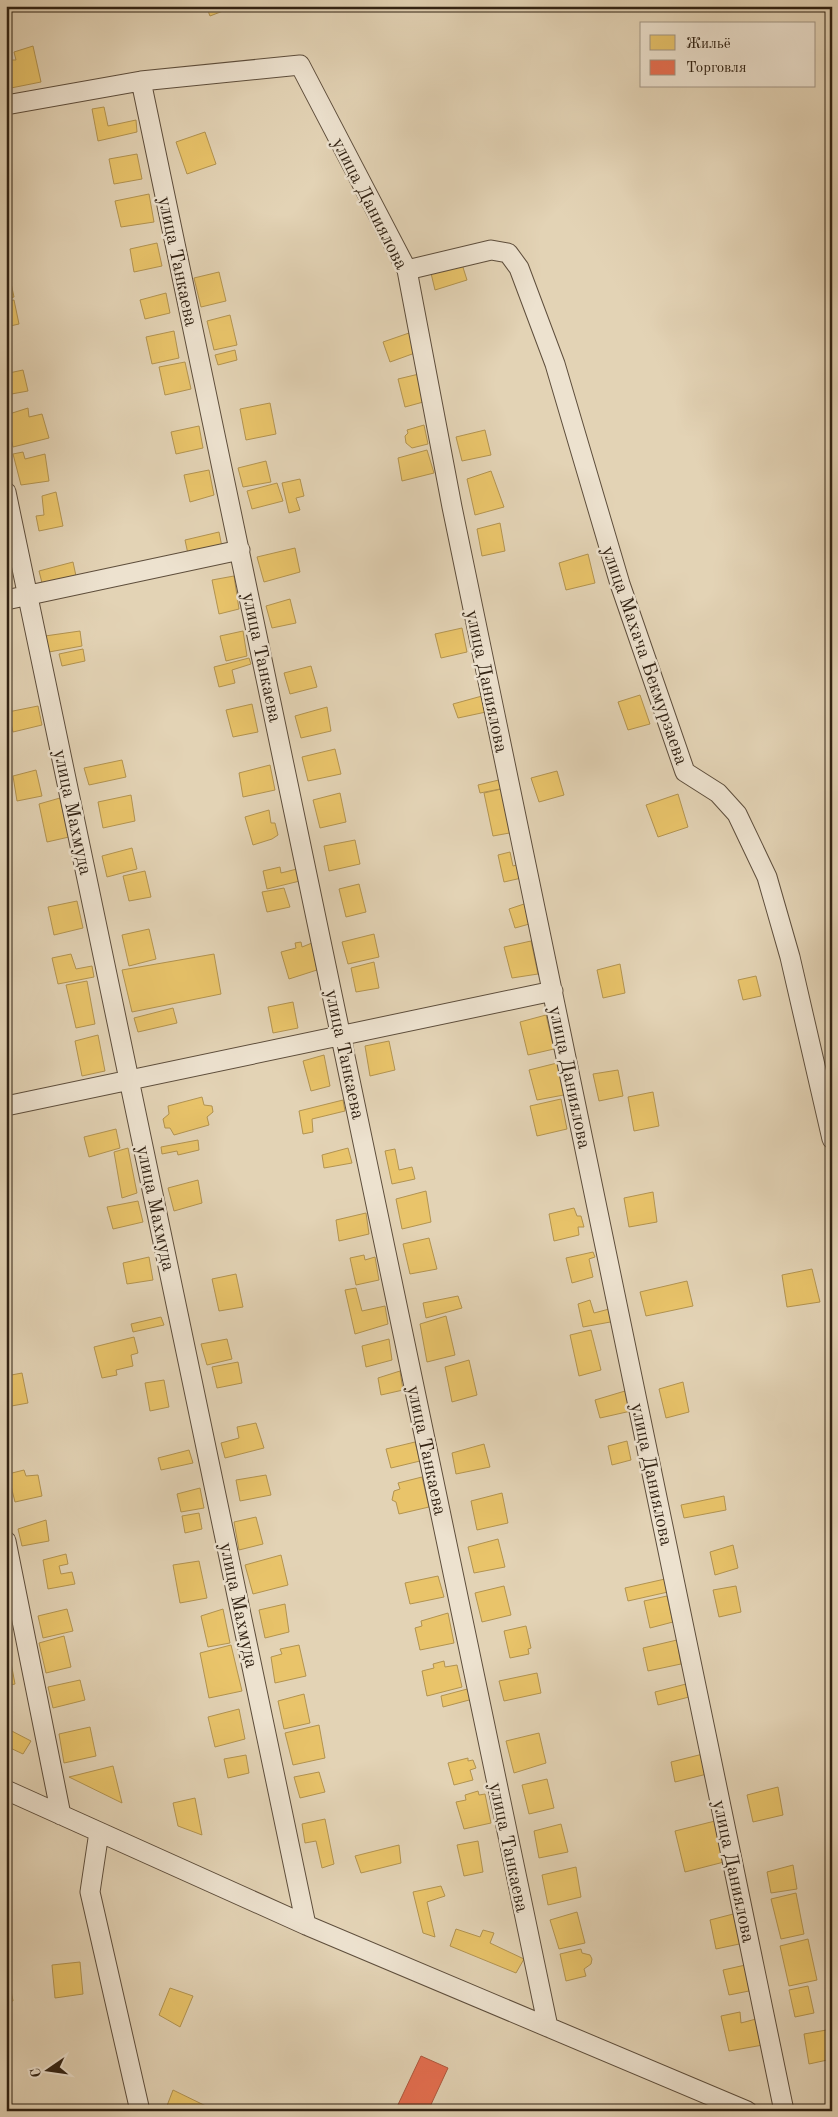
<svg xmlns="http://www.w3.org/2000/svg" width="838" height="2117" viewBox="0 0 838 2117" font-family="'Old Standard TT',serif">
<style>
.homes{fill:#e9c46a;stroke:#b29350}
.shops{fill:#e76f51;stroke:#b0583e}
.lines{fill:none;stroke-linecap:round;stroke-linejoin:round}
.street-casing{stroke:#5e4e3c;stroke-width:21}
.street{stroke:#ede2cf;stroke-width:19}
.labels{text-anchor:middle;stroke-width:5;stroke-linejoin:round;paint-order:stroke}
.street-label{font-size:19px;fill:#312213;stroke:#ede2cf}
</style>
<rect width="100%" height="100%" fill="#e3d3b5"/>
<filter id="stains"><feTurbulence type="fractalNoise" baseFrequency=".004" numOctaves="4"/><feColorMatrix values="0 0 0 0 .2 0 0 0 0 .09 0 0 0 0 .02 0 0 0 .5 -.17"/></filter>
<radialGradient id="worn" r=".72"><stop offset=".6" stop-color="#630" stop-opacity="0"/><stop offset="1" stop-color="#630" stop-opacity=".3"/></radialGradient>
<path class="homes" d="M206 6H236L210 16Z
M33 46 41 82 6 89V68L10 67 9 60H16L14 52Z
M104 107 108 126 136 120 137 132 98 141 92 109Z
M205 132 216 164 187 174 176 142Z
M137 154 142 179 114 184 109 159Z
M149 194 154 222 121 227 115 201Z
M157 243 162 266 134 272 130 249Z
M461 261 467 280 435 290 430 269Z
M219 272 226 301 201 307 194 278Z
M11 283 14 297 6 299V284Z
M166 293 170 313 145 319 140 300Z
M14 300 19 324 6 327V302Z
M230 315 237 345 214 350 207 321Z
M174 331 179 358 152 364 146 337Z
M409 333 415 353 390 362 383 342Z
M235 350 237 360 218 365 215 355Z
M185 362 191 389 165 395 159 367Z
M23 370 28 391 6 395V377L10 376 9 373Z
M419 374 427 401 405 407 398 379Z
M270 403 276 434 246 440 240 409Z
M28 408 29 417 42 414 49 438 13 447 6 415Z
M424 425 428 444 412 448 406 443 405 436 408 433 407 430Z
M199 426 203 448 176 454 171 432Z
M485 430 491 455 462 461 456 437Z
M427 450 434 473 402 481 398 458Z
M23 452 25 459 45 454 49 481 21 485 13 454Z
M266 461 271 482 243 487 238 468Z
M209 470 214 495 190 502 184 475Z
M491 471 504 507 475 515 467 479Z
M300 479 304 496 296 498 300 510 289 513 282 483Z
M277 483 283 501 252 509 247 491Z
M56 492 63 526 39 531 36 516 44 515 42 496Z
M500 523 505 551 482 556 477 529Z
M219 532 222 547 188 554 185 540Z
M295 548 300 572 264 582 257 557Z
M588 554 595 583 566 590 559 563Z
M73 562 76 576 42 583 39 571Z
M234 576 239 609 219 614 212 580Z
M290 599 296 623 272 628 266 606Z
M462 628 467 652 441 658 435 634Z
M80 631 82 646 49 652 45 636Z
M243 631 247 656 226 661 220 636Z
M83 649 85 661 62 666 59 654Z
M249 658 251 664 232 670 235 683 219 687 214 667Z
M311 666 317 687 290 694 284 673Z
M640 695 650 724 628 730 618 702Z
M482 696 486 712 458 718 453 704Z
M252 704 258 732 233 737 226 710Z
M38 706 42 725 13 732 8 712Z
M327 707 331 731 301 738 295 716Z
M335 749 341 774 308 781 302 757Z
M122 760 126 777 89 785 84 768Z
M270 765 275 790 243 797 239 773Z
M36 770 42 796 17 801 13 776Z
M557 771 564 795 539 802 531 778Z
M503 779 505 788 480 793 478 785Z
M506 788 515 832 493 836 484 793Z
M340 793 346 822 320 828 313 800Z
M678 794 688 827 658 837 646 805Z
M131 795 135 821 103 828 98 802Z
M60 798 69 837 47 842 39 804Z
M269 810 271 823H275L278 835 272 839 253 845 245 817Z
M355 840 360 864 329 871 324 846Z
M132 848 137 869 107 877 102 856Z
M510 852 513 866 523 863 526 877 504 882 498 855Z
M280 867 281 873 301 868 304 880 267 889 263 871Z
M145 871 151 897 129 901 123 876Z
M359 884 366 912 346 917 339 889Z
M284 888 290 907 267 912 262 892Z
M77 901 83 928 54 935 48 907Z
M527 903 533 923 515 928 509 909Z
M149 929 156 959 129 966 122 935Z
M374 934 379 957 348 964 342 942Z
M531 941 538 974 512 978 504 947Z
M301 942 302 947 312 943 317 970 289 979 281 952 296 948 295 943Z
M71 954 76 969 92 966 94 977 58 984 52 958Z
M214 954 221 994 132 1012 122 970Z
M374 962 379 988 356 992 351 968Z
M620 964 625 993 603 998 597 970Z
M756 976 761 996 743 1000 738 980Z
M87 981 95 1024 76 1028 66 985Z
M293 1002 298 1028 273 1033 268 1007Z
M173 1008 177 1023 138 1032 134 1018Z
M546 1015 554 1049 528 1055 520 1022Z
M98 1035 105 1071 82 1076 75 1041Z
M389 1041 395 1070 370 1076 365 1046Z
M324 1055 330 1086 311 1091 303 1061Z
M561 1062 569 1094 537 1100 529 1070Z
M618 1070 623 1096 599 1101 593 1074Z
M653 1092 659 1126 634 1131 628 1097Z
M202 1097 204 1105 212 1106 213 1112 207 1117 209 1125 174 1135 170 1128H165L163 1119 169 1114 168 1106Z
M561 1099 567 1129 537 1136 530 1106Z
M343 1100 345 1111 312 1119 313 1132 303 1134 299 1111Z
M116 1129 120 1148 89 1157 84 1137Z
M198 1140 199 1150 178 1155 177 1151 162 1154 161 1147Z
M128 1148 137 1193 122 1198 114 1152Z
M348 1148 352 1163 324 1168 322 1155Z
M395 1149 399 1170 412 1167 415 1179 392 1184 385 1151Z
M198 1180 202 1203 174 1211 168 1188Z
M426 1191 431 1222 402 1229 396 1199Z
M653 1192 657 1222 629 1227 624 1198Z
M138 1201 143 1222 113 1229 107 1207Z
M574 1208 577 1216H581L584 1227H578L579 1235 554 1241 549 1214Z
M366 1213 369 1234 339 1241 336 1220Z
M429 1238 437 1269 410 1274 403 1244Z
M593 1252 595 1257 589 1259 593 1277 572 1283 566 1258Z
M364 1255 365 1260 375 1257 379 1280 356 1285 350 1258Z
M149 1257 153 1280 127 1284 123 1263Z
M812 1269 820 1302 787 1307 782 1275Z
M236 1274 243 1307 219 1311 212 1279Z
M687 1281 693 1306 646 1316 640 1292Z
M356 1288 362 1311 385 1306 388 1324 355 1334 345 1290Z
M458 1296 462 1308 426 1318 423 1303Z
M590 1300 594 1313 613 1308 616 1321 583 1327 578 1304Z
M446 1316 455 1355 427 1362 420 1324Z
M161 1317 164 1325 133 1332 131 1324Z
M591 1330 601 1370 579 1376 570 1335Z
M134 1337 138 1353 131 1355 133 1366 116 1370 117 1375 102 1378 94 1347Z
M227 1339 232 1359 207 1365 201 1344Z
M389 1339 392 1360 366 1367 362 1346Z
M827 1351H832V1381L830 1382Z
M469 1360 477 1395 452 1402 445 1367Z
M238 1362 242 1383 217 1388 212 1367Z
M400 1371 403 1390 381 1395 378 1378Z
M22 1373 28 1403 6 1407V1376Z
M164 1380 169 1407 150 1411 145 1383Z
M683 1382 689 1412 666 1418 659 1389Z
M625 1391 631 1411 600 1418 595 1400Z
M256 1423 264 1448 225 1458 221 1443 239 1438 237 1427Z
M627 1441 631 1460 612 1465 608 1446Z
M415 1442 420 1461 391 1468 386 1449Z
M484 1444 490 1467 456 1474 452 1453Z
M189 1450 193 1463 161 1470 158 1458Z
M24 1470 26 1476 38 1475 42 1496 15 1502 8 1474Z
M266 1475 271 1495 240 1501 236 1480Z
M422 1477 429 1507 399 1514 396 1502 392 1500 394 1491 400 1489 398 1483Z
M200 1488 204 1508 181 1512 177 1494Z
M502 1493 508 1523 477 1530 471 1501Z
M724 1496 726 1510 684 1518 681 1505Z
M199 1513 202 1529 185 1533 182 1516Z
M256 1517 263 1544 239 1550 234 1522Z
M46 1520 49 1541 22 1546 18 1529Z
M498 1539 505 1567 474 1573 468 1547Z
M733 1545 738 1568 715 1575 710 1552Z
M66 1554 68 1564 59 1566 61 1574 72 1572 75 1584 48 1589 43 1560Z
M281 1555 288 1585 253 1594 245 1565Z
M199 1561 207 1598 180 1603 173 1565Z
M438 1576 444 1597 410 1604 405 1583Z
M665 1579 668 1592 628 1601 625 1588Z
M504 1586 511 1615 482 1622 475 1593Z
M736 1586 741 1612 719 1617 713 1590Z
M667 1596 673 1622 650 1628 644 1601Z
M285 1604 289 1632 265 1638 259 1610Z
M67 1609 73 1631 43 1638 38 1616Z
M223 1609 230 1643 208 1647 201 1616Z
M448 1613 454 1643 420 1650 415 1628 422 1626 421 1621Z
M526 1626 531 1648 528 1649 529 1654 510 1658 504 1631Z
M64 1636 71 1667 46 1673 39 1643Z
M677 1640 681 1664 648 1671 643 1648Z
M231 1645 242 1691 209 1698 200 1653Z
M299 1645 306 1676 275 1683 271 1657 282 1654 280 1649Z
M6 1652H9L15 1684 6 1686Z
M444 1661 445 1667 457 1665 462 1687 427 1696 422 1671 434 1668 433 1664Z
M537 1673 541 1693 504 1701 499 1681Z
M80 1680 85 1700 53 1708 48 1687Z
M686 1684 689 1697 658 1705 655 1692Z
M471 1688 473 1699 443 1707 441 1696Z
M304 1694 310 1723 284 1729 278 1701Z
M239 1709 245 1739 215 1747 208 1717Z
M319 1725 325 1758 293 1765 285 1733Z
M90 1727 96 1756 64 1763 59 1734Z
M6 1728 31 1741 23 1754 6 1746Z
M539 1733 546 1763 514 1773 506 1741Z
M703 1754 707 1774 675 1782 671 1762Z
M246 1755 249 1773 228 1778 224 1759Z
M468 1758V1761L473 1760 476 1768 470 1770 473 1780 454 1785 448 1763Z
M113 1766 122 1803 69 1777Z
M319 1772 325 1792 300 1798 294 1777Z
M547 1779 554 1808 529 1814 522 1785Z
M778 1787 783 1815 753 1822 747 1795Z
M478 1791 479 1795 485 1794 491 1823 464 1829 456 1802 466 1800 465 1795Z
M195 1798 202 1835 178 1826 173 1803Z
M325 1819 334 1864 322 1868 316 1841 305 1843 302 1824Z
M715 1821 724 1862 685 1872 675 1831Z
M561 1824 568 1852 539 1858 534 1831Z
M478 1841 483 1872 464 1876 457 1845Z
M399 1845 401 1863 361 1873 355 1856Z
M793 1865 797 1889 771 1893 767 1872Z
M576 1867 581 1897 548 1905 542 1875Z
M441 1886 445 1896 427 1902 435 1937 423 1933 413 1892Z
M796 1893 804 1934 781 1939 771 1899Z
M577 1912 585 1943 559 1949 550 1920Z
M737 1913 744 1943 716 1949 710 1920Z
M456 1929 480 1937 483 1930 494 1933 490 1943 524 1959 516 1973 450 1946Z
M808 1939 817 1980 789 1986 780 1946Z
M581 1949 582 1953 590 1955 592 1959 591 1964 584 1969 586 1976 566 1981 560 1954Z
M80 1962 83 1994 55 1998 52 1965Z
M750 1964 754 1990 729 1995 723 1970Z
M8 1974 13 2001 6 2002V1975Z
M808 1986 814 2013 795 2017 789 1990Z
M170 1988 193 1996 180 2027 159 2015Z
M740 2012 741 2023 756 2019 763 2045 729 2051 721 2016Z
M832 2029V2059L809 2064 804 2034Z
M173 2090 208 2107 206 2111H165Z"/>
<path class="shops" d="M421 2056 448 2068 428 2111H395Z"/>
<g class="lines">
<defs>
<path id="street" d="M141 81 548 2027
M6 105 141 81 300 65 407 270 452 507 784 2111
M407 270 491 250 508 253 519 268 555 364 620 584 685 772 718 793 737 814 767 877 790 957 832 1139
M6 492 306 1925
M6 600 240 550
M6 1106 553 991
M6 1541 61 1815
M6 1790 306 1925 747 2111
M99 1832 90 1892 140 2111"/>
</defs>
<use href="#street" class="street-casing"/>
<use href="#street" class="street"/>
</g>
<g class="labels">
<g class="street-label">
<text transform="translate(371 203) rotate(63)" y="7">улица Даниялова</text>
<text transform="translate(179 261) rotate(78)" y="7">улица Танкаева</text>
<text transform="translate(646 655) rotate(71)" y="7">улица Махача Бекмурзаева</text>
<text transform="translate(263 657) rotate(78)" y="7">улица Танкаева</text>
<text transform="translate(488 681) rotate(78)" y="7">улица Даниялова</text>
<text transform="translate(74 812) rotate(78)" y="7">улица Махмуда</text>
<text transform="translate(346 1054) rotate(78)" y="7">улица Танкаева</text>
<text transform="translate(571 1077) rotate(78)" y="7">улица Даниялова</text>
<text transform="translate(157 1208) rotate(78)" y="7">улица Махмуда</text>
<text transform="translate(428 1450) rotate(78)" y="7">улица Танкаева</text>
<text transform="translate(653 1474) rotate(78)" y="7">улица Даниялова</text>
<text transform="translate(240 1605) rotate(78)" y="7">улица Махмуда</text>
<text transform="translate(510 1847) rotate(78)" y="7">улица Танкаева</text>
<text transform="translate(735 1871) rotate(78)" y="7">улица Даниялова</text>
</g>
</g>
<rect width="838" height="2117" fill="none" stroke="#e3d3b5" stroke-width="25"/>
<rect x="8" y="8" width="823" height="2102" fill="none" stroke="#312213" stroke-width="2.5"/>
<rect x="12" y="12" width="813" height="2092" fill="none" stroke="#312213"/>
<rect x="640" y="22" width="175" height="65" fill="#ede2cf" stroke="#a29584"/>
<rect x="650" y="35" width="25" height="15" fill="#e9c46a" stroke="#a29584"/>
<text x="686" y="48" font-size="15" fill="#312213">Жильё</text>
<rect x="650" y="60" width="25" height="15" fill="#e76f51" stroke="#a29584"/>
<text x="686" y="72" font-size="15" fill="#312213">Торговля</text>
<g transform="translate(48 2070) rotate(257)" stroke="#ede2cf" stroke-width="4" paint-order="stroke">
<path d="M0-4L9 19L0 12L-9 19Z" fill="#312213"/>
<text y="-8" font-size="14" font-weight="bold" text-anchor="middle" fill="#312213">С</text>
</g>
<rect width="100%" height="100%" filter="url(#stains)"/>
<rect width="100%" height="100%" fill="url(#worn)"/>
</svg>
